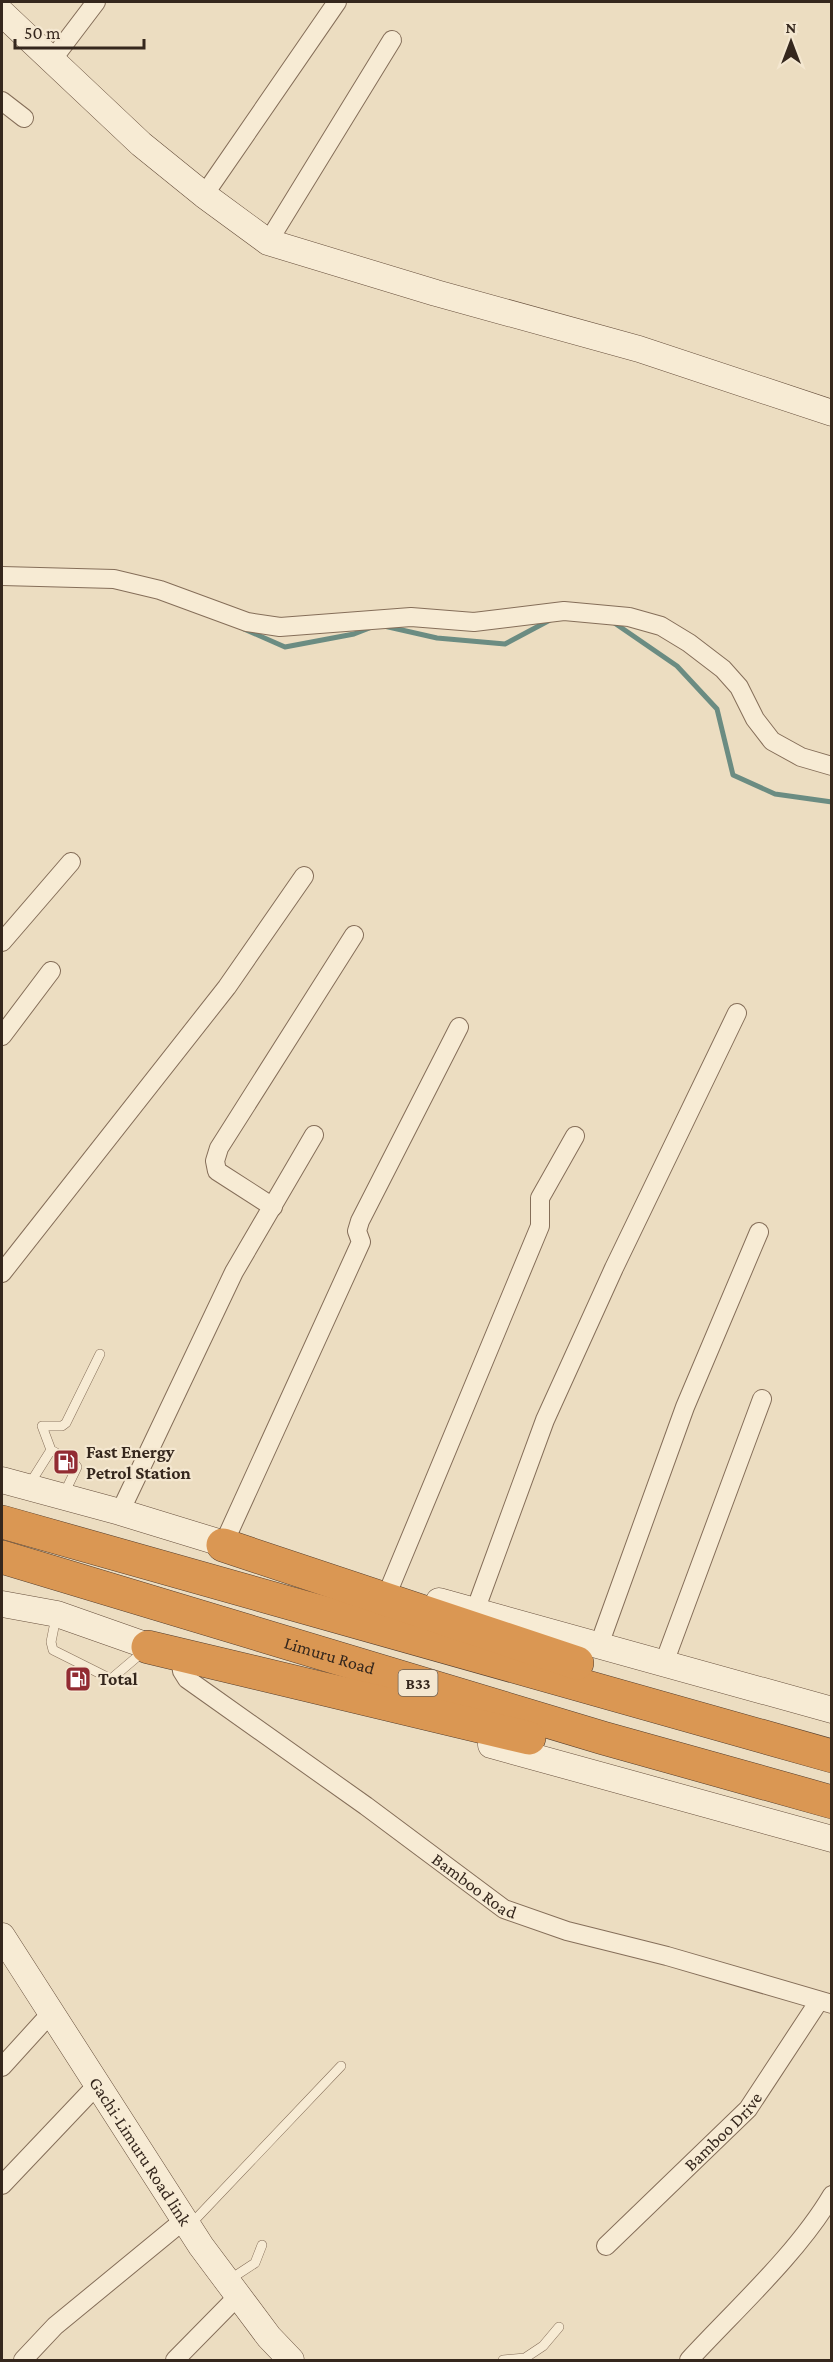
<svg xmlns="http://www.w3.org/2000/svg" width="833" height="2362" viewBox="0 0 833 2362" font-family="'Crimson Pro',serif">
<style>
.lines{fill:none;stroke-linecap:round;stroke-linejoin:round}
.stream{stroke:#6b8c82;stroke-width:5}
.lane-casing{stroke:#856e59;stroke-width:10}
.street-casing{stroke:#856e59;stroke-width:20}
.secondary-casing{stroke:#674f3c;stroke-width:27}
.highway-casing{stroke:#533d2d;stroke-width:34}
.lane{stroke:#f7ebd4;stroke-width:9}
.street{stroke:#f7ebd4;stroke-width:18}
.secondary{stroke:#f7ebd4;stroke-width:26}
.highway{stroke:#da9753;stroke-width:33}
.labels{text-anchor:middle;stroke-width:4.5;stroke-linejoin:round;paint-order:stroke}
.shield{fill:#f4e7d0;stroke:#6e6153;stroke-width:1.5}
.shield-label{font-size:16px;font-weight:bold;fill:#35271d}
.poi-label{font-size:18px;font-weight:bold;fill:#35271d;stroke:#f4e7d0;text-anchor:start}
.street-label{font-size:18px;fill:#35271d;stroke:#f4e7d0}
</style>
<rect width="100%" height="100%" fill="#ecddc1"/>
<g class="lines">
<path class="stream" d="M613 622 677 666 717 709 733 775 775 794 832 802
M384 626 437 638 505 644 550 620
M244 629 285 647 354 634 372 627"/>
<defs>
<path id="lane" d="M51 1450 74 1463 77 1467 63 1496
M29 1485 51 1450 42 1426H62L66 1423 100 1354
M56 1617 51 1642 53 1650 111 1679 144 1651
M190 2225 341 2066
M229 2280 255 2263 262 2245
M503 2360 525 2358 543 2346 559 2327"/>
<g id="street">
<path d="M52 60 96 2"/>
<path d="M2 101 24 118"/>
<path d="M204 195 337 2"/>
<path d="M268 242 392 40"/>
<path d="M2 576 114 579 160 590 247 622 280 627 411 617 474 622 564 611 629 617 661 626 689 643 723 669 739 687 755 719 772 741 801 757 832 766"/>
<path d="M2 942 71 862"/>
<path d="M2 1036 51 971"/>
<path d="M273 1207 217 1171 215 1161 219 1148 354 935"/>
<path d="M2 1273 227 987 304 876"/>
<path d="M120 1512 234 1272 314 1135"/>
<path d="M223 1545 361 1242 357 1231 360 1221 459 1027"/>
<path d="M390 1587 540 1226V1198L575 1136"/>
<path d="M475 1611 545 1420 614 1268 737 1013"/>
<path d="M599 1645 685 1407 759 1232"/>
<path id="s1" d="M180 1657 182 1671 187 1679 366 1806 504 1909 567 1931 667 1956 832 2004"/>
<path d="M664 1663 762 1399"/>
<path d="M2 2067 51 2013"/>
<path d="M2 2185 96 2086"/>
<path id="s2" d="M606 2246 748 2109 819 2001"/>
<path d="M23 2360 55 2326 184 2220"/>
<path d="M175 2360 237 2297"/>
<path d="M689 2360C736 2309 797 2254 832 2195"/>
</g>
<g id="secondary">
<path d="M2 13 141 144 204 195 268 242 436 293 639 349 832 413"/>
<path d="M2 1480 120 1512 241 1549"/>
<path d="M439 1601 832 1710"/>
<path d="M2 1604 57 1614 165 1652"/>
<path d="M491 1745 832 1839"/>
<path id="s3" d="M2 1936 201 2246 269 2337 291 2360"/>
</g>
<g id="highway">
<path d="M2 1522 832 1756"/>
<path d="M223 1545 577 1663"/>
<path id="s4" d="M2 1557 603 1738 832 1802"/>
<path d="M148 1647 529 1738"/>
</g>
</defs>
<use href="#lane" class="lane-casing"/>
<use href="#street" class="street-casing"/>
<use href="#secondary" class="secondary-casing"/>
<use href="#highway" class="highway-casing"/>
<use href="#lane" class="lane"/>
<use href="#street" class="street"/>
<use href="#secondary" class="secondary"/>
<use href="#highway" class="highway"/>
</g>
<defs>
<symbol id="fuel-square" viewBox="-11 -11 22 22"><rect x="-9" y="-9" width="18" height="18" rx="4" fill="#922b32" stroke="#f4e7d0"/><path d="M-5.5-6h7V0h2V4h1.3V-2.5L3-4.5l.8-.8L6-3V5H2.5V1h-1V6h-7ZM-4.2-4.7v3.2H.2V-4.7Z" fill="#fff"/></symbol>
</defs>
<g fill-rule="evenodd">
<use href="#fuel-square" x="51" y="1447" width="30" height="30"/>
<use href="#fuel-square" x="63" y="1664" width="30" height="30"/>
</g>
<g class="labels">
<rect class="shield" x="398.5" y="1670" width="39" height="26" rx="4.5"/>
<g class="shield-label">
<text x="418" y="1689">B33</text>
</g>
<g class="poi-label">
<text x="86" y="1458">Fast Energy<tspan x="86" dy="21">Petrol Station</tspan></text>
<text x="98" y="1685">Total</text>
</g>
<g class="street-label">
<text dy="6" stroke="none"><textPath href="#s4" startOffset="342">Limuru Road</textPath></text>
<text dy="6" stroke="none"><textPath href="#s1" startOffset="378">Bamboo Road</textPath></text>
<text dy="6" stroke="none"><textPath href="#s2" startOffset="164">Bamboo Drive</textPath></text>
<text dy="6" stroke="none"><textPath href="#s3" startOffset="256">Gachi-Limuru Road link</textPath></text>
</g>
</g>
<rect width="833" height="2362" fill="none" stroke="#35271d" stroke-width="6"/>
<g transform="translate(791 42)" stroke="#f4e7d0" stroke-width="4.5" paint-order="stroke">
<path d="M0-4.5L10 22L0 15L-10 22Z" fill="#35271d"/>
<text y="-9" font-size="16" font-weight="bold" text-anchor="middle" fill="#35271d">N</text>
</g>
<path d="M15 39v9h129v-9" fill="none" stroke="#35271d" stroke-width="3"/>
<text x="24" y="39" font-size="18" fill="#35271d" stroke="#f4e7d0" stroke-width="4.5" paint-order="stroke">50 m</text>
</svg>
